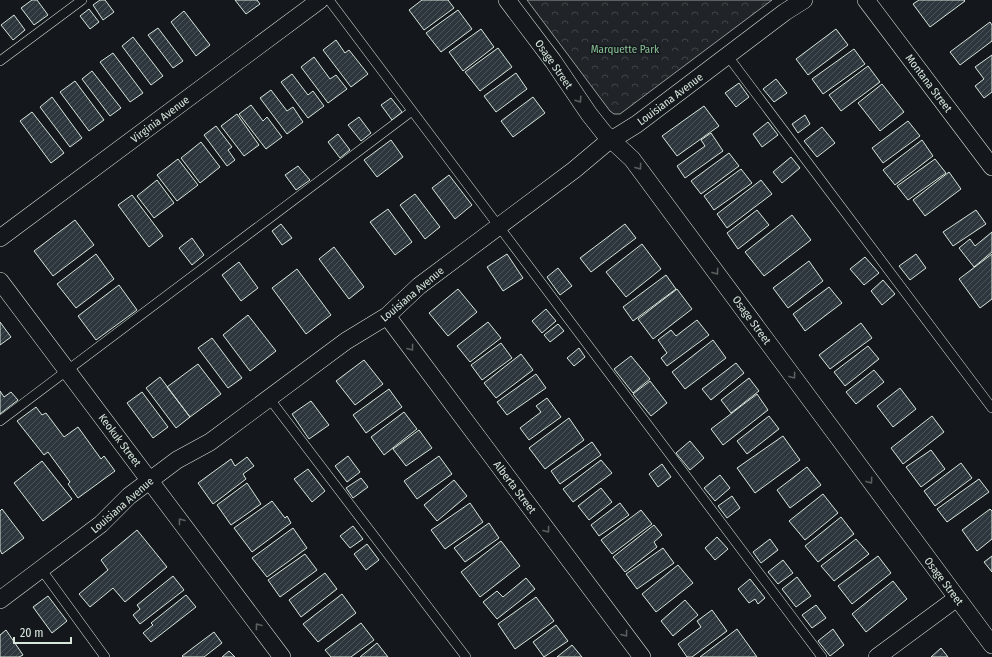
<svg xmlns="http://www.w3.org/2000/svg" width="992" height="657" viewBox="0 0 992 657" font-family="'Fira Sans Condensed',sans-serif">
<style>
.park{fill:url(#park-crowns);stroke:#939e99}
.building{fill:url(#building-hatch);stroke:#d8e6dc}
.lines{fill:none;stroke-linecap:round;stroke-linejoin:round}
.service-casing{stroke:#d8e6dc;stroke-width:10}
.minor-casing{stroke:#d8e6dc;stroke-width:18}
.service{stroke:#14181c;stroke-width:9}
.minor{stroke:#14181c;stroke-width:17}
.oneway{stroke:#59605f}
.labels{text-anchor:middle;stroke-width:3;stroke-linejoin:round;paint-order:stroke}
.park-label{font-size:11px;fill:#8ac095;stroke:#14181c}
.street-label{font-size:11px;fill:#d8e6dc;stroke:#14181c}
</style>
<defs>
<pattern id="park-crowns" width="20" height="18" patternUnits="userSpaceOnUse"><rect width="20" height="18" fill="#202428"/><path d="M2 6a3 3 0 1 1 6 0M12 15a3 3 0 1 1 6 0" fill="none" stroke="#404447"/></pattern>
<pattern id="building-hatch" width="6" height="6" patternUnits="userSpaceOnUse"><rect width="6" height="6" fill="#2c363c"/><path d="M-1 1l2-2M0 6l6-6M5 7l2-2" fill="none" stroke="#4a5358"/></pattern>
</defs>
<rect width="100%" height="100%" fill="#14181c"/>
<path class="park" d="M527 0H772L620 114H614L610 111Z"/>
<path class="building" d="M32 0H37L48 15 34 25 21 8Z
M100 0H105L114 12 103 20 93 5Z
M235 0H257L260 4 246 14Z
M422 0H448L454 8 424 30 409 10Z
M919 0H964L965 1 930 27 913 4Z
M89 9 99 22 90 29 80 16Z
M458 10 472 29 441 52 426 33Z
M184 11 210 45 196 56 171 22Z
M14 15 25 30 13 40 1 25Z
M990 22 992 25V41L960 65 950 52Z
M158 28 183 61 173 68 148 35Z
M481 29 494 47 463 71 449 52Z
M836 29 848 45 808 75 796 59Z
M133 37 163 76 151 85 122 46Z
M336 40 345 53 349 50 368 74 351 87 323 50Z
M498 48 512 67 480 91 465 72Z
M854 49 865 64 823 94 812 79Z
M113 53 143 93 130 102 100 62Z
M992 55V92L984 98 975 86 984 79 975 67Z
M314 57 330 79 336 75 347 89 328 103 301 67Z
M868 66 880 82 841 111 829 95Z
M92 71 121 108 110 116 82 79Z
M516 73 527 89 496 112 484 96Z
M292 74 308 95 313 91 324 106 308 118 281 82Z
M776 79 787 93 774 102 763 89Z
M75 81 104 120 89 131 60 92Z
M739 83 749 97 736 107 725 93Z
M882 84 904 112 880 131 858 103Z
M271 90 287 111 293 107 303 122 287 134 260 98Z
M52 97 82 138 70 147 40 107Z
M533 97 545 113 513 137 501 121Z
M391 98 402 112 392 120 381 105Z
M251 105 263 121 267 117 282 137 266 149 239 114Z
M704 106 719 126 677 156 662 136Z
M32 112 64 153 51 163 20 121Z
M237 114 259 145 244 156 221 126Z
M805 115 810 124 798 133 792 124Z
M359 117 371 133 361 141 348 125Z
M908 121 920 136 883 163 872 148Z
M768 122 778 135 762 147 753 134Z
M216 126 232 147 228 150 235 160 227 166 204 135Z
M822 127 835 143 817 157 804 141Z
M711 133 723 151 685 178 677 166 705 146 701 140Z
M338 134 350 150 340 158 328 142Z
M391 140 403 157 377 177 364 160Z
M922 140 933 156 895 185 883 170Z
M201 142 220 167 200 183 181 158Z
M729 153 739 166 701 194 691 181Z
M791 157 800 168 782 183 773 172Z
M178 159 198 185 177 201 157 175Z
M935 159 946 173 908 200 897 186Z
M298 166 310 180 296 190 285 175Z
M741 169 752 183 714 210 704 196Z
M949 172 961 189 925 216 913 200Z
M449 175 472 205 455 219 432 188Z
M157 180 174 203 154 218 137 196Z
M761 180 772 194 727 228 717 214Z
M415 194 440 227 425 239 400 205Z
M132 195 163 236 149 247 118 205Z
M388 209 412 242 395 255 370 222Z
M757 210 769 225 738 249 727 233Z
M976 210 986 224 953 246 943 232Z
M792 215 811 240 764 276 745 252Z
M75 220 94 245 53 276 34 251Z
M281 224 292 238 282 245 272 231Z
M625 224 636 238 591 272 580 258Z
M992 232V252L974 267 959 248 970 239 975 246Z
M192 238 204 255 192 265 179 248Z
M642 244 661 269 626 297 606 272Z
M334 247 364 287 349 299 319 259Z
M96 254 114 279 76 308 57 284Z
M507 254 523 278 503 291 487 267Z
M916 254 926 268 910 280 899 266Z
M992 254V299L980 308 959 279Z
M865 257 879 273 864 285 850 269Z
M809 261 823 281 788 308 773 288Z
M239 262 258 288 241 301 222 275Z
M558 268 572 286 560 295 547 277Z
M297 269 331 315 306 334 272 288Z
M666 275 676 289 633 321 623 307Z
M883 280 895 294 882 305 871 291Z
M119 285 137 310 96 340 78 316Z
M829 287 842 303 805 331 793 314Z
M458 289 477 312 448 336 429 313Z
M677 289 692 309 653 339 638 319Z
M546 309 556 321 542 333 532 321Z
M248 315 276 351 250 371 223 335Z
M697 320 709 335 667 366 661 358 667 353 658 340 671 330 676 336Z
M0 322 11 337 0 345Z
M488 322 501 338 470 362 457 346Z
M861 323 872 338 830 369 819 355Z
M558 324 564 331 550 342 544 335Z
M212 338 242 378 228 388 198 348Z
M713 340 726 358 685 389 672 372Z
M501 343 512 358 482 380 471 365Z
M868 346 879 359 845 386 834 372Z
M579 348 585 357 574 366 567 358Z
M521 354 533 370 496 398 484 383Z
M631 356 650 379 633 393 614 369Z
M364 360 383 384 355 405 336 381Z
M736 363 744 373 711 400 702 389Z
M198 364 221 394 190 417 167 387Z
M874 370 884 382 856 404 846 392Z
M536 374 546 388 507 415 497 402Z
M160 377 190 417 176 428 146 388Z
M749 378 759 391 731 413 721 400Z
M650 381 667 403 651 416 633 394Z
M900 388 916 409 893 427 877 406Z
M389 389 402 407 366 433 353 415Z
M0 391 4 397 11 392 18 400 0 414Z
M142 392 168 427 153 438 127 403Z
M757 394 768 410 723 445 711 429Z
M547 398 561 417 529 440 520 428 541 412 536 406Z
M311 401 329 425 309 439 292 414Z
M36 407 42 415 46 413 64 437 78 427 101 459 104 456 115 471 78 498 68 484 70 482 48 452 44 455 17 421Z
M404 412 417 429 384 455 371 437Z
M769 416 779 429 747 454 737 441Z
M932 416 944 432 903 464 891 448Z
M569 418 584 440 545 469 529 448Z
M419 430 432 448 406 466 393 449Z
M783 436 800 460 755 493 737 468Z
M690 441 704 458 690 470 676 453Z
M592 442 601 455 560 484 551 471Z
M931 450 945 469 921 487 906 467Z
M348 456 360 472 347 482 335 466Z
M439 456 452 474 417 499 404 481Z
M247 457 254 466 243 474 246 479 213 504 198 483 231 459 235 466Z
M601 460 612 473 573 502 563 489Z
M42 461 72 499 43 521 14 483Z
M961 463 972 478 935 506 924 491Z
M662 464 671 477 658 487 649 474Z
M807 467 821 485 790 508 777 490Z
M308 469 325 491 312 502 294 479Z
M720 475 730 488 715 501 704 488Z
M361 478 368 487 353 498 346 488Z
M979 479 989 492 947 522 937 509Z
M454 480 467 496 437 521 424 505Z
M247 483 261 504 231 525 217 505Z
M601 488 612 502 589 520 578 506Z
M823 494 838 513 805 540 789 521Z
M732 496 740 508 727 518 718 506Z
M272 501 285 518 287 516 291 523 252 552 234 528Z
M470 503 483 522 445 549 431 530Z
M620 503 629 515 599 536 591 525Z
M2 509 24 538 2 554 0 550V511Z
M990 509 992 511V539L977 551 962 530Z
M641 510 652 524 612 554 601 540Z
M841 517 854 534 818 562 805 546Z
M489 523 499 538 465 562 454 548Z
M654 525 662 535 654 542 657 547 625 572 613 557Z
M353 526 363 539 350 548 340 536Z
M293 528 307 548 267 577 252 558Z
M137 530 167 567 125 602 113 588 90 607 79 594 108 570 101 560Z
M717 537 728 549 715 560 705 548Z
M770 539 778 550 761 563 753 552Z
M856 539 869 554 834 581 821 566Z
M501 541 520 566 480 597 461 572Z
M367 544 379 560 366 570 354 554Z
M663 548 674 563 637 589 626 574Z
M305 554 317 570 280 597 268 580Z
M878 556 891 573 852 604 838 586Z
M992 556V572L984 562Z
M783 560 793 573 778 584 768 572Z
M678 565 693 583 656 612 642 594Z
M325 573 337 589 301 617 289 600Z
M173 576 184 590 140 624 133 615 140 609 137 605Z
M797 577 811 596 796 607 782 589Z
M526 578 535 589 497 619 483 602 497 591 503 597Z
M750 579 765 598 758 604 755 599 749 603 738 589Z
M893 581 907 599 866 632 852 614Z
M342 594 356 613 318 642 303 624Z
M186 595 196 607 151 642 143 633 153 625 151 623Z
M48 596 67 621 52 633 33 607Z
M536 597 554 621 515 649 498 624Z
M685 600 698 615 673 636 661 621Z
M816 605 826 618 812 628 802 615Z
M712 610 727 631 692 657H687L678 644 701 627 697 621Z
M361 623 374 640 351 657H331L325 650Z
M556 625 568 641 544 657 533 642Z
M737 629 757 657H700Z
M833 629 844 645 830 656 818 641Z
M6 630 23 655 19 657H0V635Z
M214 632 222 643 204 657H183L182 656Z
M377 643 388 657H360Z
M572 645 582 657H557Z
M941 648 948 657H931Z
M229 651 235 657H222Z"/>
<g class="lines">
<defs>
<path id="service" d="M329 0 822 657
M727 55 992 408
M0 61 82 0
M269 398 466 657
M0 421 412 111
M41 569 105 657"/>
<path id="minor" d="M507 0 553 61 589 114 604 133 632 159 992 645
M866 0 992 167
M0 238 320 0
M0 281 282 657
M387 316 642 657
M0 600 101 524 129 496 177 460 210 442 346 341 387 316 419 286 574 170 605 144 637 124 785 12 804 0
M877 657 957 598"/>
</defs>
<use href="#service" class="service-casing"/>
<use href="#minor" class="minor-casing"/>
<use href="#service" class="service"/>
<use href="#minor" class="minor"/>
</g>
<defs><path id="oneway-chevron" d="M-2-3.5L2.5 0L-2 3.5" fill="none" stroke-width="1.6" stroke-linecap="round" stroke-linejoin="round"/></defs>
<g class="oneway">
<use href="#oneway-chevron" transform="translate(579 100) rotate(56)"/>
<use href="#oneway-chevron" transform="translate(639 167) rotate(54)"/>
<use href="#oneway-chevron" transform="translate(716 272) rotate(54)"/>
<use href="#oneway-chevron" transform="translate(411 348) rotate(53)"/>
<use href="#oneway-chevron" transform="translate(793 376) rotate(54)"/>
<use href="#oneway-chevron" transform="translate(870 481) rotate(54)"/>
<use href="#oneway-chevron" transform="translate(181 521) rotate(-127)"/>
<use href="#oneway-chevron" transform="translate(547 530) rotate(53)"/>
<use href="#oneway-chevron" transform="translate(258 626) rotate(-127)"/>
<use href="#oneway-chevron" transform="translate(625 634) rotate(53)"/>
</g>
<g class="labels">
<g class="park-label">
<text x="625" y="53">Marquette Park</text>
</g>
<g class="street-label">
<text transform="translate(554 64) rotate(55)" y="4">Osage Street</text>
<text transform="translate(929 83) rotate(53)" y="4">Montana Street</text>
<text transform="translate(670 99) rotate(-37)" y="4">Louisiana Avenue</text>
<text transform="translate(160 119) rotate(-37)" y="4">Virginia Avenue</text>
<text transform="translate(412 294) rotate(-40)" y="4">Louisiana Avenue</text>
<text transform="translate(752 320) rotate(54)" y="4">Osage Street</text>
<text transform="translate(120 440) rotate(53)" y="4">Keokuk Street</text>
<text transform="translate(515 487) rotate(53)" y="4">Alberta Street</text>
<text transform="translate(122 505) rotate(-41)" y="4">Louisiana Avenue</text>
<text transform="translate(944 581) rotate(53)" y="4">Osage Street</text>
</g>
</g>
<path d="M14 637v6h57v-6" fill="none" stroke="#d8e6dc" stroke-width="2"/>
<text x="20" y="637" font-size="12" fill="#d8e6dc" stroke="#14181c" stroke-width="3" paint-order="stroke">20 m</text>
</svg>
